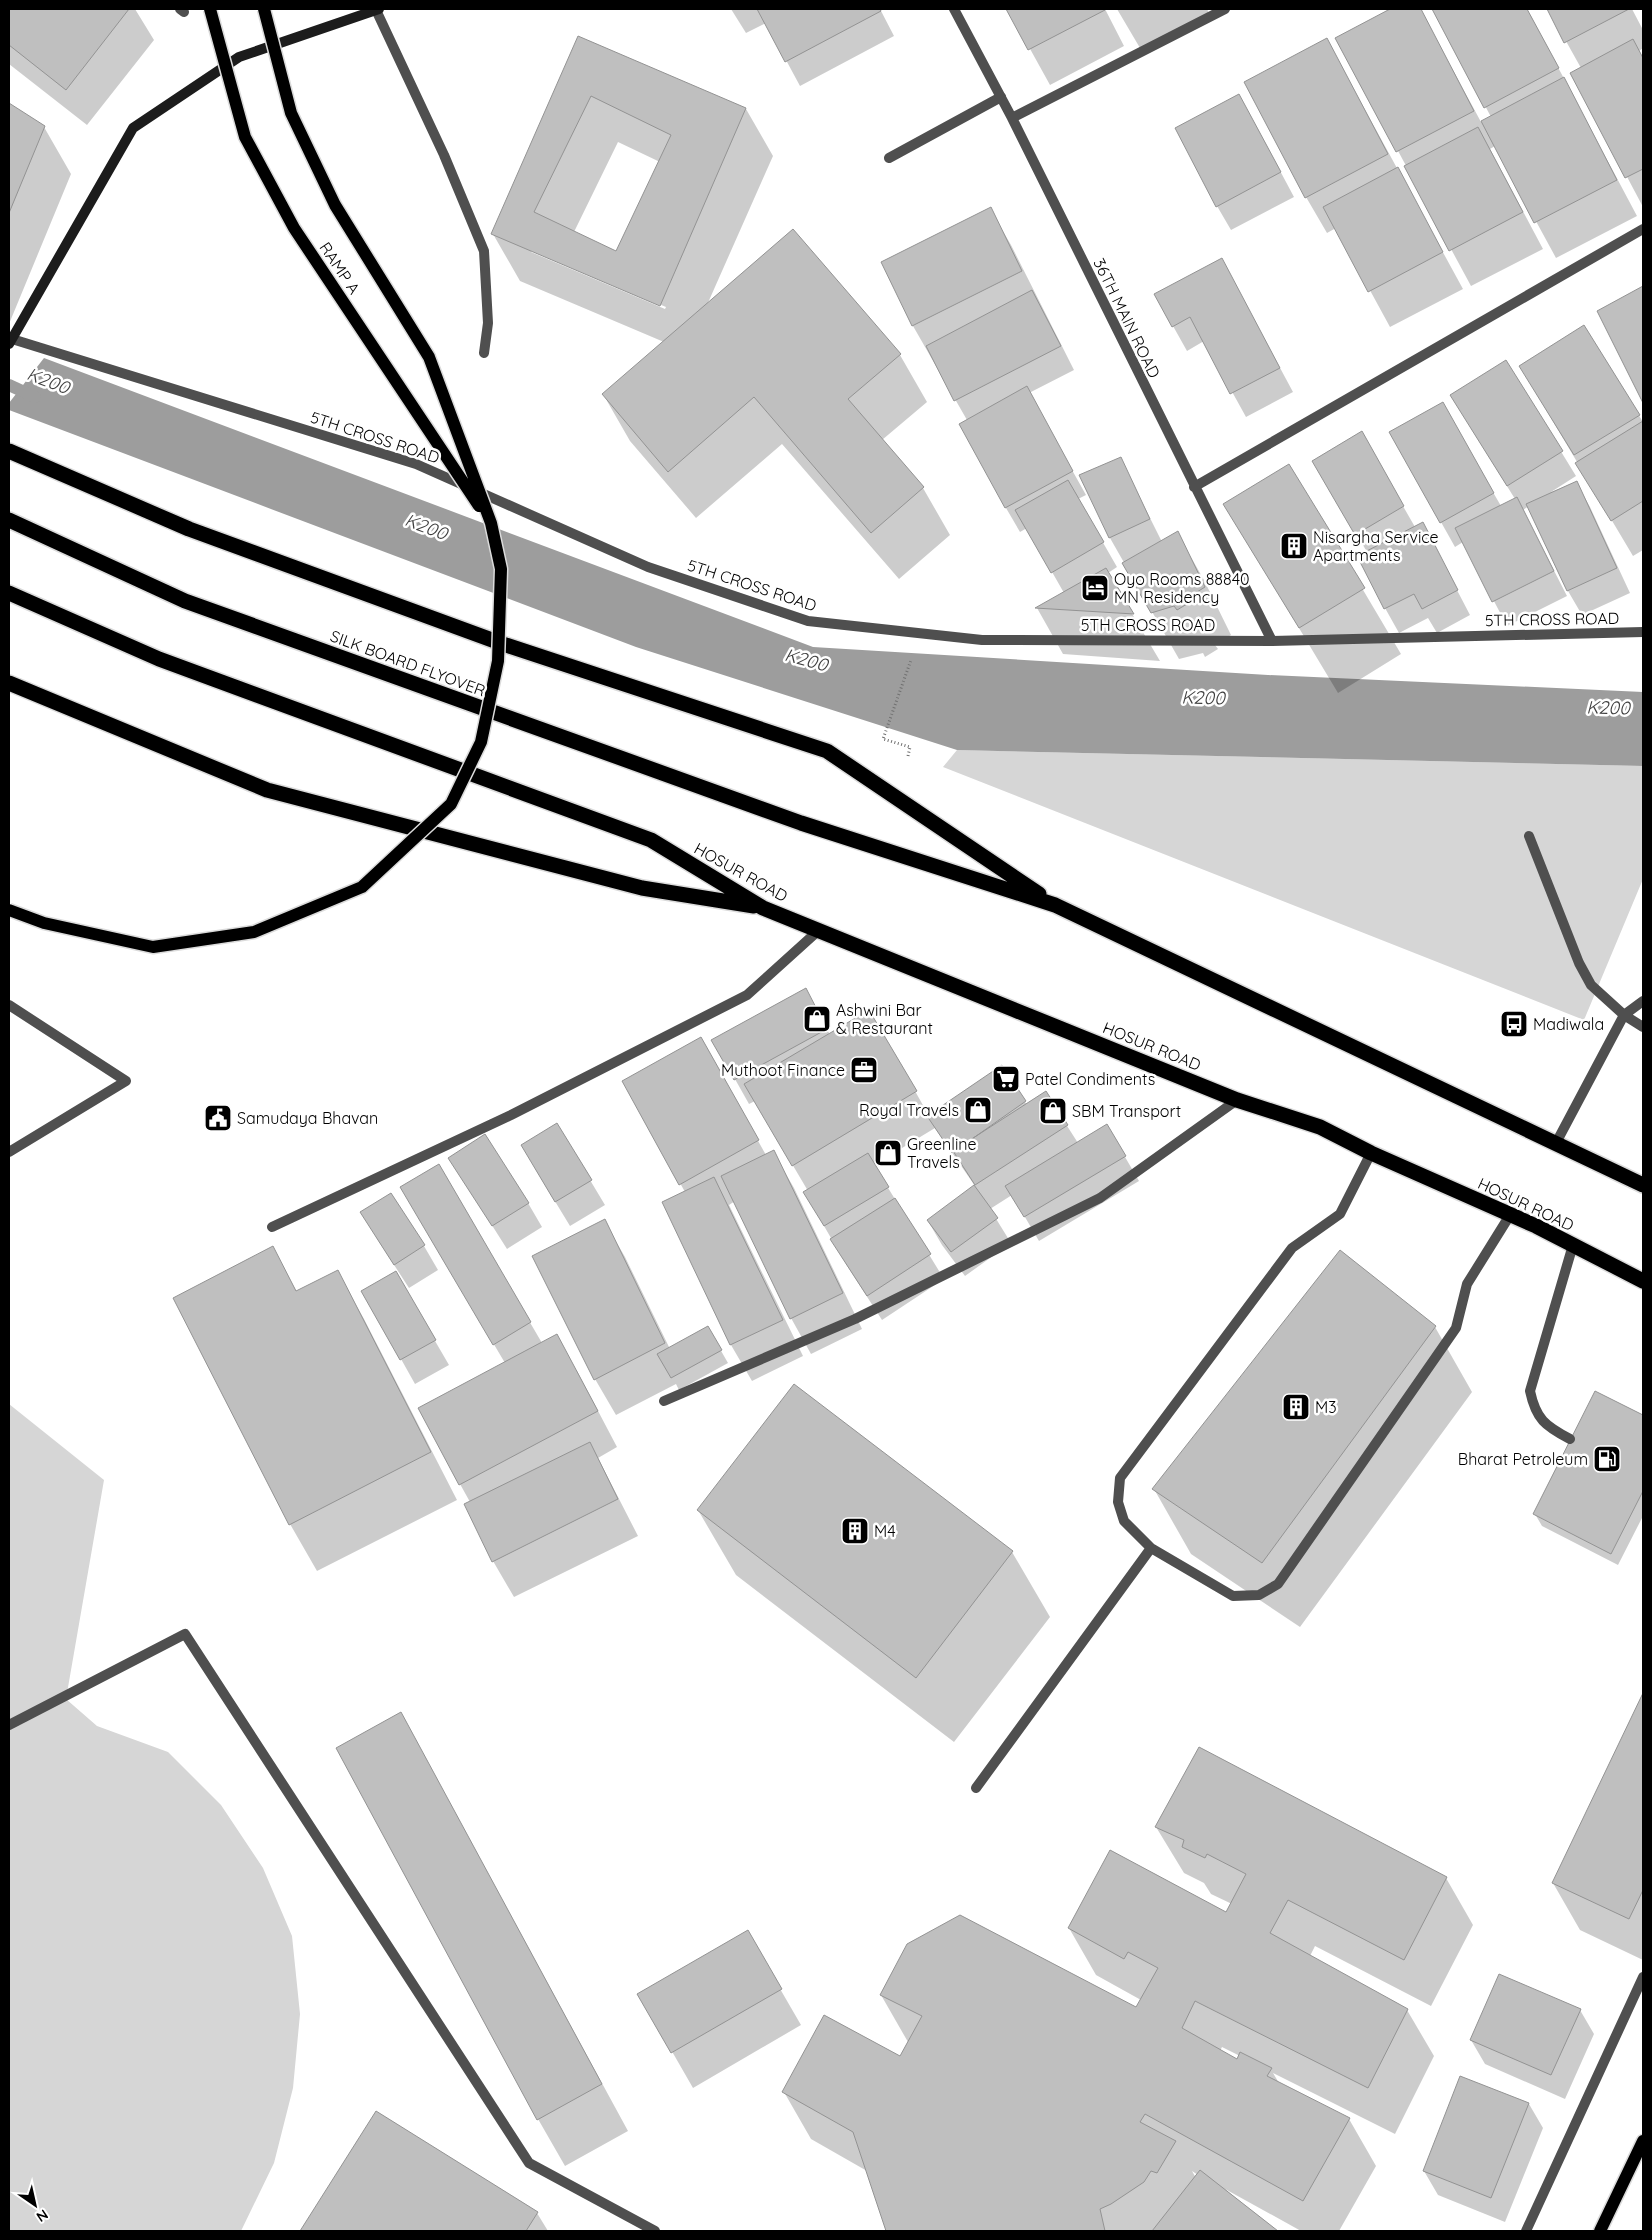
<svg xmlns="http://www.w3.org/2000/svg" width="1652" height="2240" viewBox="0 0 1652 2240" font-family="Quicksand,sans-serif">
<style>
.green{fill:#d6d6d6}
.water{fill:#9d9d9d}
.shadow{fill:#0003;fill-rule:evenodd}
.lines{fill:none;stroke-linecap:round;stroke-linejoin:round}
.stream{stroke:#9d9d9d;stroke-width:12}
.building{fill:#bfbfbf;stroke:#939393;fill-rule:evenodd}
.primary-casing{stroke:#dbdbdb;stroke-width:15}
.highway-casing{stroke:#dbdbdb;stroke-width:18}
.path{stroke:#717171;stroke-width:3;stroke-dasharray:1 2.5;stroke-linecap:butt}
.lane{stroke:#4f4f4f;stroke-width:10}
.street{stroke:#4f4f4f;stroke-width:10}
.secondary{stroke:#1c1c1c;stroke-width:10}
.primary{stroke:#000;stroke-width:12}
.highway{stroke:#000;stroke-width:15}
.primary-bridge-casing{stroke:#dbdbdb;stroke-width:15;stroke-linecap:butt}
.primary-bridge{stroke:#000;stroke-width:12}
.labels{text-anchor:middle;stroke-width:5;stroke-linejoin:round;paint-order:stroke}
.street-label{font-size:16px;fill:#000;stroke:#fff}
.poi-label{font-size:16px;fill:#000;stroke:#fff;text-anchor:start}
.water-label{font-size:18px;font-style:italic;fill:#3e3e3e;stroke:#fff}
</style>
<rect width="100%" height="100%" fill="#fff"/>
<path class="green" d="M957 750 1643 766V879L1584 1020 943 767Z
M9 1404 104 1480 66 1699 97 1726 168 1752 221 1805 263 1868 292 1936 300 2014 293 2088 274 2163 241 2231H9Z"/>
<path class="water" d="M44 358 813 647 1268 675 1643 692V766L957 750 636 647 9 410V403Z"/>
<path class="shadow" d="M9 9H135L154 40 87 125 9 64Z
M731 9H880L894 36 800 86 766 23 746 33Z
M1008 9H1105L1124 46 1050 85Z
M1117 9H1207L1209 13 1140 48Z
M1393 9H1420L1481 122 1491 117 1434 9H1527L1637 216 1556 258 1495 146 1490 149 1543 249 1471 286 1337 38Z
M1548 9H1632L1643 30V48L1639 51 1643 59V207L1572 73 1581 68Z
M579 38 746 109 773 156 707 305 900 355 927 402 882 440 923 488 950 535 899 579 782 444 696 518 630 441 603 394 664 342 520 281 493 234ZM618 142 660 162 616 252 574 232ZM531 250 666 307 665 309 531 252Z
M1327 40 1463 289 1390 327 1336 228 1327 233 1306 197Z
M9 104 44 127 71 174 9 324Z
M1253 120 1294 197 1231 230 1217 206Z
M990 209 1011 245 1074 370 1029 393 1086 495 1078 499 1117 567 1108 573 1160 661 1063 654 1037 608 1064 593 1027 528 1020 532 1006 508 960 424 967 420 913 326 882 263Z
M1235 284 1293 392 1246 417 1204 341 1187 351 1173 326Z
M1643 288V400L1598 311Z
M1584 327 1643 422V550L1633 556 1520 366Z
M1506 362 1576 476 1551 492 1576 482 1590 507 1630 593 1582 615 1568 591 1529 506 1523 510 1567 596 1507 626 1463 542 1455 547 1391 433 1442 404 1501 506 1515 499 1466 420Z
M1361 433 1415 527 1422 523 1470 615 1437 633 1428 618 1399 633 1385 608 1367 552 1314 461Z
M1120 458 1162 542 1177 533 1204 580 1231 635 1215 645 1218 649 1205 657 1203 653 1179 659 1110 538 1081 476Z
M1289 465 1401 654 1338 693 1225 505Z
M819 1014 830 1035 915 1091 929 1116 1002 1067 1027 1105 1046 1093 1078 1143 1107 1126 1139 1181 1039 1241 1012 1195 990 1209 1011 1243 965 1276 942 1245 928 1221 975 1186 935 1128 874 1165 944 1279 882 1320 846 1264 805 1193 808 1191 755 1101 749 1104 713 1040Z
M721 1075 766 1155 773 1152 794 1188 862 1329 811 1354 791 1318 735 1201 729 1205 803 1356 752 1381 731 1345 663 1203 685 1192 624 1082Z
M557 1125 605 1205 570 1226 536 1170Z
M450 1159 528 1203 542 1227 507 1249Z
M438 1165 542 1343 577 1371 617 1447 598 1458 638 1536 514 1597 493 1561 470 1502 460 1484 505 1363 422 1223Z
M604 1221 625 1257 670 1349 708 1328 728 1363 679 1390 676 1384 616 1415 595 1379Z
M376 1237 424 1246 438 1270 409 1288Z
M272 1248 297 1292 337 1272 364 1319 457 1500 317 1571 290 1524Z
M395 1272 449 1365 415 1384 363 1291Z
M1435 1327 1472 1392 1300 1627 1191 1554 1154 1489Z
M794 1385 1012 1552 1050 1617 954 1742 736 1575 698 1510Z
M1596 1393 1643 1416V1516L1618 1565 1542 1526 1535 1514Z
M1643 1695V1960L1580 1930 1553 1883Z
M401 1714 628 2131 565 2166 538 2119Z
M1156 1827 1446 1878 1473 1925 1431 2006 1315 1946 1310 1956 1407 2010 1434 2056 1395 2134 1273 2073 1279 2083 1349 2119 1376 2166 1339 2231H1301L1225 2189 1276 2231H888L867 2171 811 2139 784 2092 900 2057 908 2042 881 1995 1137 2008 1141 2000 1096 1975 1069 1928 1227 1914 1232 1904 1211 1894 1204 1883 1184 1873ZM1222 2047 1240 2056 1237 2060 1220 2051ZM1192 2171 1198 2175 1196 2178Z
M747 1932 801 2025 693 2088 639 1994Z
M1580 2010 1594 2034 1565 2099 1485 2064 1471 2040Z
M1461 2078 1529 2104 1543 2128 1505 2222 1438 2195 1424 2171Z
M377 2112 537 2213 548 2231H301Z"/>
<g class="lines">
<path class="stream" d="M9 385 35 397"/>
</g>
<path class="building" d="M9 9H129L66 90 9 45Z
M757 9H880L881 11 785 62Z
M1006 9H1104L1105 10 1028 50Z
M1390 9H1421L1474 111 1396 152 1335 38Z
M1432 9H1527L1559 68 1484 108Z
M1547 9H1629L1564 43Z
M578 36 746 108 660 306 491 234ZM591 96 671 135 616 251 534 212Z
M1327 38 1388 154 1305 198 1244 82Z
M1633 39 1643 58V169L1625 178 1570 73Z
M1564 77 1617 180 1534 223 1481 121Z
M1239 94 1281 172 1216 207 1175 128Z
M9 103 45 126 9 213Z
M1478 127 1523 212 1449 251 1404 166Z
M1398 167 1443 252 1368 292 1323 207Z
M991 207 1022 271 912 326 881 262Z
M793 229 901 354 848 399 924 487 871 533 754 397 668 472 602 394Z
M1222 258 1280 368 1230 394 1190 317 1172 327 1154 294Z
M1643 286V403L1597 311Z
M1032 290 1061 346 954 401 926 346Z
M1584 325 1640 415 1574 455 1519 366Z
M1506 360 1563 451 1507 486 1450 395Z
M1027 386 1073 471 1005 508 959 424Z
M1443 402 1494 493 1440 523 1389 432Z
M1643 421V501L1611 521 1575 463Z
M1362 431 1404 506 1355 535 1312 461Z
M1121 457 1150 519 1109 538 1079 475Z
M1289 464 1365 588 1299 628 1223 504Z
M1068 480 1104 542 1051 573 1015 510Z
M1577 481 1617 568 1567 591 1526 504Z
M1517 497 1554 571 1492 602 1455 528Z
M1423 522 1458 590 1422 609 1414 594 1384 609 1357 556Z
M1178 531 1205 587 1189 597 1192 601 1177 610 1174 606 1151 613 1122 563Z
M1106 568 1134 614 1035 608Z
M806 988 827 1029 734 1080 711 1040Z
M869 1010 917 1091 792 1166 744 1084Z
M701 1037 759 1140 679 1185 622 1081Z
M1002 1065 1026 1101 952 1153 927 1116Z
M1046 1091 1068 1125 975 1185 953 1151Z
M557 1123 592 1180 555 1202 521 1145Z
M1107 1124 1126 1156 1024 1217 1005 1186Z
M485 1134 529 1203 492 1226 448 1158Z
M774 1150 843 1293 790 1319 721 1176Z
M868 1153 889 1187 824 1226 803 1192Z
M439 1164 531 1322 493 1345 400 1187Z
M714 1177 783 1320 730 1345 662 1202Z
M974 1185 998 1218 951 1252 927 1220Z
M391 1193 425 1245 394 1265 360 1212Z
M895 1198 931 1254 867 1296 830 1239Z
M605 1219 665 1343 594 1380 532 1256Z
M273 1246 296 1291 338 1270 431 1452 289 1525 173 1298Z
M1340 1250 1436 1326 1262 1563 1152 1489Z
M396 1271 436 1340 400 1360 361 1291Z
M708 1326 722 1350 671 1378 657 1354Z
M557 1334 598 1411 459 1485 418 1408Z
M794 1384 1013 1551 916 1678 697 1510Z
M1595 1391 1643 1415V1491L1611 1554 1533 1514Z
M590 1442 618 1499 492 1562 464 1504Z
M1643 1693V1890L1629 1919 1552 1883Z
M401 1712 602 2084 537 2120 336 1748Z
M1199 1747 1447 1877 1404 1960 1288 1900 1270 1933 1408 2009 1368 2088 1195 2001 1182 2028 1237 2059 1240 2052 1272 2068 1267 2076 1350 2118 1303 2201 1145 2114 1140 2122 1176 2141 1157 2173 1151 2171 1144 2182 1111 2204 1100 2209 1105 2231H886L853 2132 782 2092 824 2015 900 2056 922 2016 880 1995 907 1944 960 1915 1136 2007 1158 1968 1128 1952 1124 1959 1068 1928 1110 1850 1226 1912 1246 1874 1207 1854 1205 1858 1182 1847 1184 1840 1155 1827Z
M748 1930 782 1989 671 2053 637 1994Z
M1499 1974 1581 2009 1551 2075 1470 2040Z
M1460 2076 1529 2103 1491 2198 1423 2171Z
M376 2111 538 2212 526 2231H300Z
M1200 2170 1278 2231H1152Z"/>
<g class="lines">
<defs>
<path id="primary" d="M1600 2231 1643 2141"/>
<path id="highway" d="M9 451 189 529 503 644 827 751 1039 894
M9 520 185 601 801 823 1055 905 1643 1185
M9 593 159 659 651 840 763 908 1237 1100 1320 1127 1371 1153 1536 1226 1643 1281
M9 683 267 790 642 888 754 906"/>
</defs>
<use href="#primary" class="primary-casing"/>
<use href="#highway" class="highway-casing"/>
<path class="path" d="M908 756 910 747 883 739 911 660"/>
<path class="lane" d="M180 9 184 12
M376 10 444 155 484 251 488 323 484 353
M889 158 1001 97
M1529 836 1579 963 1591 985 1624 1015 1643 1027
M9 1005 126 1081 9 1152
M1556 1143 1624 1015 1643 1001
M1371 1153 1340 1214 1292 1248 1120 1478 1118 1502 1124 1521 1151 1548 1233 1596 1259 1595 1278 1584 1456 1328 1467 1284 1510 1215
M272 1227 511 1115 747 995 819 930
M1570 1439C1545 1426 1536 1419 1530 1391L1573 1245
M9 1725 185 1634 529 2163 655 2231
M976 1788 1151 1548
M1526 2231 1643 1977"/>
<path class="street" d="M954 9 1012 118 1272 641
M1012 118 1225 9
M12 339 416 464 648 567 808 621 982 640 1272 641 1643 632
M1194 487 1643 229
M664 1401 855 1319 1100 1198 1237 1100"/>
<path class="secondary" d="M9 344 133 128 239 57 379 9"/>
<use href="#primary" class="primary"/>
<use href="#highway" class="highway"/>
<defs>
<path id="primary-bridge" d="M210 9 245 137 294 228 479 506
M9 910 44 923 153 947 254 932 362 887 451 804 481 742 498 661 501 569 491 523 429 357 335 205 291 113 264 9"/>
</defs>
<use href="#primary-bridge" class="primary-bridge-casing"/>
<use href="#primary-bridge" class="primary-bridge"/>
</g>
<defs>
<symbol id="building-square" viewBox="-11 -11 22 22"><rect x="-9" y="-9" width="18" height="18" rx="4" fill="#000" stroke="#fff"/><path d="M-4-6H4V6H1V3H-1V6H-4ZM-2.5-4.3h1.7v1.8h-1.7ZM.8-4.3h1.7v1.8H.8ZM-2.5-1h1.7V.8h-1.7ZM.8-1h1.7V.8H.8Z" fill="#fff"/></symbol>
<symbol id="hotel-square" viewBox="-11 -11 22 22"><rect x="-9" y="-9" width="18" height="18" rx="4" fill="#000" stroke="#fff"/><path d="M-6-4.5h1.5V1H6V5H4.5V3h-9V5H-6ZM-4 0a1.8 1.8 0 1 1 3.6 0ZM.5 0V-2.5h3Q6-2.5 6 0Z" fill="#fff"/></symbol>
<symbol id="shop-square" viewBox="-11 -11 22 22"><rect x="-9" y="-9" width="18" height="18" rx="4" fill="#000" stroke="#fff"/><path d="M-5-2.5h2.3a2.7 3.5 0 0 1 5.4 0H5L5.5 6h-11ZM-1.5-2.5h3a1.5 2.3 0 0 0-3 0Z" fill="#fff"/></symbol>
<symbol id="bus-square" viewBox="-11 -11 22 22"><rect x="-9" y="-9" width="18" height="18" rx="4" fill="#000" stroke="#fff"/><path d="M-5-6H5V4H4V6H2V4H-2V6H-4V4H-5ZM-3.5-4V0h7V-4ZM-3.5 1.2v1.5H-2V1.2ZM2 1.2v1.5H3.5V1.2Z" fill="#fff"/></symbol>
<symbol id="office-square" viewBox="-11 -11 22 22"><rect x="-9" y="-9" width="18" height="18" rx="4" fill="#000" stroke="#fff"/><path d="M-6-3h4V-5.5h4V-3h4V5H-6ZM-1-4.5V-3h2v-1.5ZM-6 0V1H6V0Z" fill="#fff"/></symbol>
<symbol id="supermarket-square" viewBox="-11 -11 22 22"><rect x="-9" y="-9" width="18" height="18" rx="4" fill="#000" stroke="#fff"/><path d="M-6-5.5h2.5l.6 2H6L4.5 2H-2.5L-4.4-4H-6ZM-1.5 3.2a1.3 1.3 0 1 0 .1 0ZM3 3.2a1.3 1.3 0 1 0 .1 0Z" fill="#fff"/></symbol>
<symbol id="civic-square" viewBox="-11 -11 22 22"><rect x="-9" y="-9" width="18" height="18" rx="4" fill="#000" stroke="#fff"/><path d="M-.6-6.5H3V-4.5H.6V-3L4-1V1h2V6H-6V1h2V-1L-.6-3ZM-1.2 2.5V6h2.4V2.5Z" fill="#fff"/></symbol>
<symbol id="fuel-square" viewBox="-11 -11 22 22"><rect x="-9" y="-9" width="18" height="18" rx="4" fill="#000" stroke="#fff"/><path d="M-5.5-6h7V0h2V4h1.3V-2.5L3-4.5l.8-.8L6-3V5H2.5V1h-1V6h-7ZM-4.2-4.7v3.2H.2V-4.7Z" fill="#fff"/></symbol>
</defs>
<g fill-rule="evenodd">
<use href="#building-square" x="1278" y="530" width="32" height="32"/>
<use href="#hotel-square" x="1079" y="572" width="32" height="32"/>
<use href="#shop-square" x="801" y="1003" width="32" height="32"/>
<use href="#bus-square" x="1498" y="1008" width="32" height="32"/>
<use href="#office-square" x="848" y="1054" width="32" height="32"/>
<use href="#supermarket-square" x="990" y="1063" width="32" height="32"/>
<use href="#shop-square" x="962" y="1094" width="32" height="32"/>
<use href="#shop-square" x="1037" y="1095" width="32" height="32"/>
<use href="#civic-square" x="202" y="1102" width="32" height="32"/>
<use href="#shop-square" x="872" y="1137" width="32" height="32"/>
<use href="#building-square" x="1280" y="1391" width="32" height="32"/>
<use href="#fuel-square" x="1591" y="1443" width="32" height="32"/>
<use href="#building-square" x="839" y="1515" width="32" height="32"/>
</g>
<g class="labels">
<g class="street-label">
<text transform="translate(340 268) rotate(56)" y="6">RAMP A</text>
<text transform="translate(1127 318) rotate(64)" y="6">36TH MAIN ROAD</text>
<text transform="translate(375 437) rotate(18)" y="6">5TH CROSS ROAD</text>
<text transform="translate(752 585) rotate(18)" y="6">5TH CROSS ROAD</text>
<text transform="translate(1552 619) rotate(-1)" y="6">5TH CROSS ROAD</text>
<text x="1148" y="631">5TH CROSS ROAD</text>
<text transform="translate(408 663) rotate(20)" y="6">SILK BOARD FLYOVER</text>
<text transform="translate(741 872) rotate(29)" y="6">HOSUR ROAD</text>
<text transform="translate(1152 1046) rotate(22)" y="6">HOSUR ROAD</text>
<text transform="translate(1526 1204) rotate(25)" y="6">HOSUR ROAD</text>
</g>
<g class="poi-label">
<text x="1313" y="543">Nisargha Service<tspan x="1313" dy="18">Apartments</tspan></text>
<text x="1114" y="585">Oyo Rooms 88840<tspan x="1114" dy="18">MN Residency</tspan></text>
<text x="836" y="1016">Ashwini Bar<tspan x="836" dy="18">&amp; Restaurant</tspan></text>
<text x="1533" y="1030">Madiwala</text>
<text x="845" y="1076" text-anchor="end">Muthoot Finance</text>
<text x="1025" y="1085">Patel Condiments</text>
<text x="959" y="1116" text-anchor="end">Royal Travels</text>
<text x="1072" y="1117">SBM Transport</text>
<text x="237" y="1124">Samudaya Bhavan</text>
<text x="907" y="1150">Greenline<tspan x="907" dy="18">Travels</tspan></text>
<text x="1315" y="1413">M3</text>
<text x="1588" y="1465" text-anchor="end">Bharat Petroleum</text>
<text x="874" y="1537">M4</text>
</g>
<g class="water-label">
<text transform="translate(48 381) rotate(21)" y="6">K200</text>
<text transform="translate(426 527) rotate(21)" y="6">K200</text>
<text transform="translate(806 660) rotate(15)" y="6">K200</text>
<text transform="translate(1203 698) rotate(1)" y="6">K200</text>
<text transform="translate(1608 708) rotate(1)" y="6">K200</text>
</g>
</g>
<rect width="1652" height="2240" fill="none" stroke="#000000" stroke-width="20"/>
<g transform="translate(35 2205) rotate(146)" stroke="#ffffff" stroke-width="4" paint-order="stroke">
<path d="M0-4L9 19L0 12L-9 19Z" fill="#000000"/>
<text y="-8" font-size="14" font-weight="bold" text-anchor="middle" fill="#000000">N</text>
</g>
</svg>
